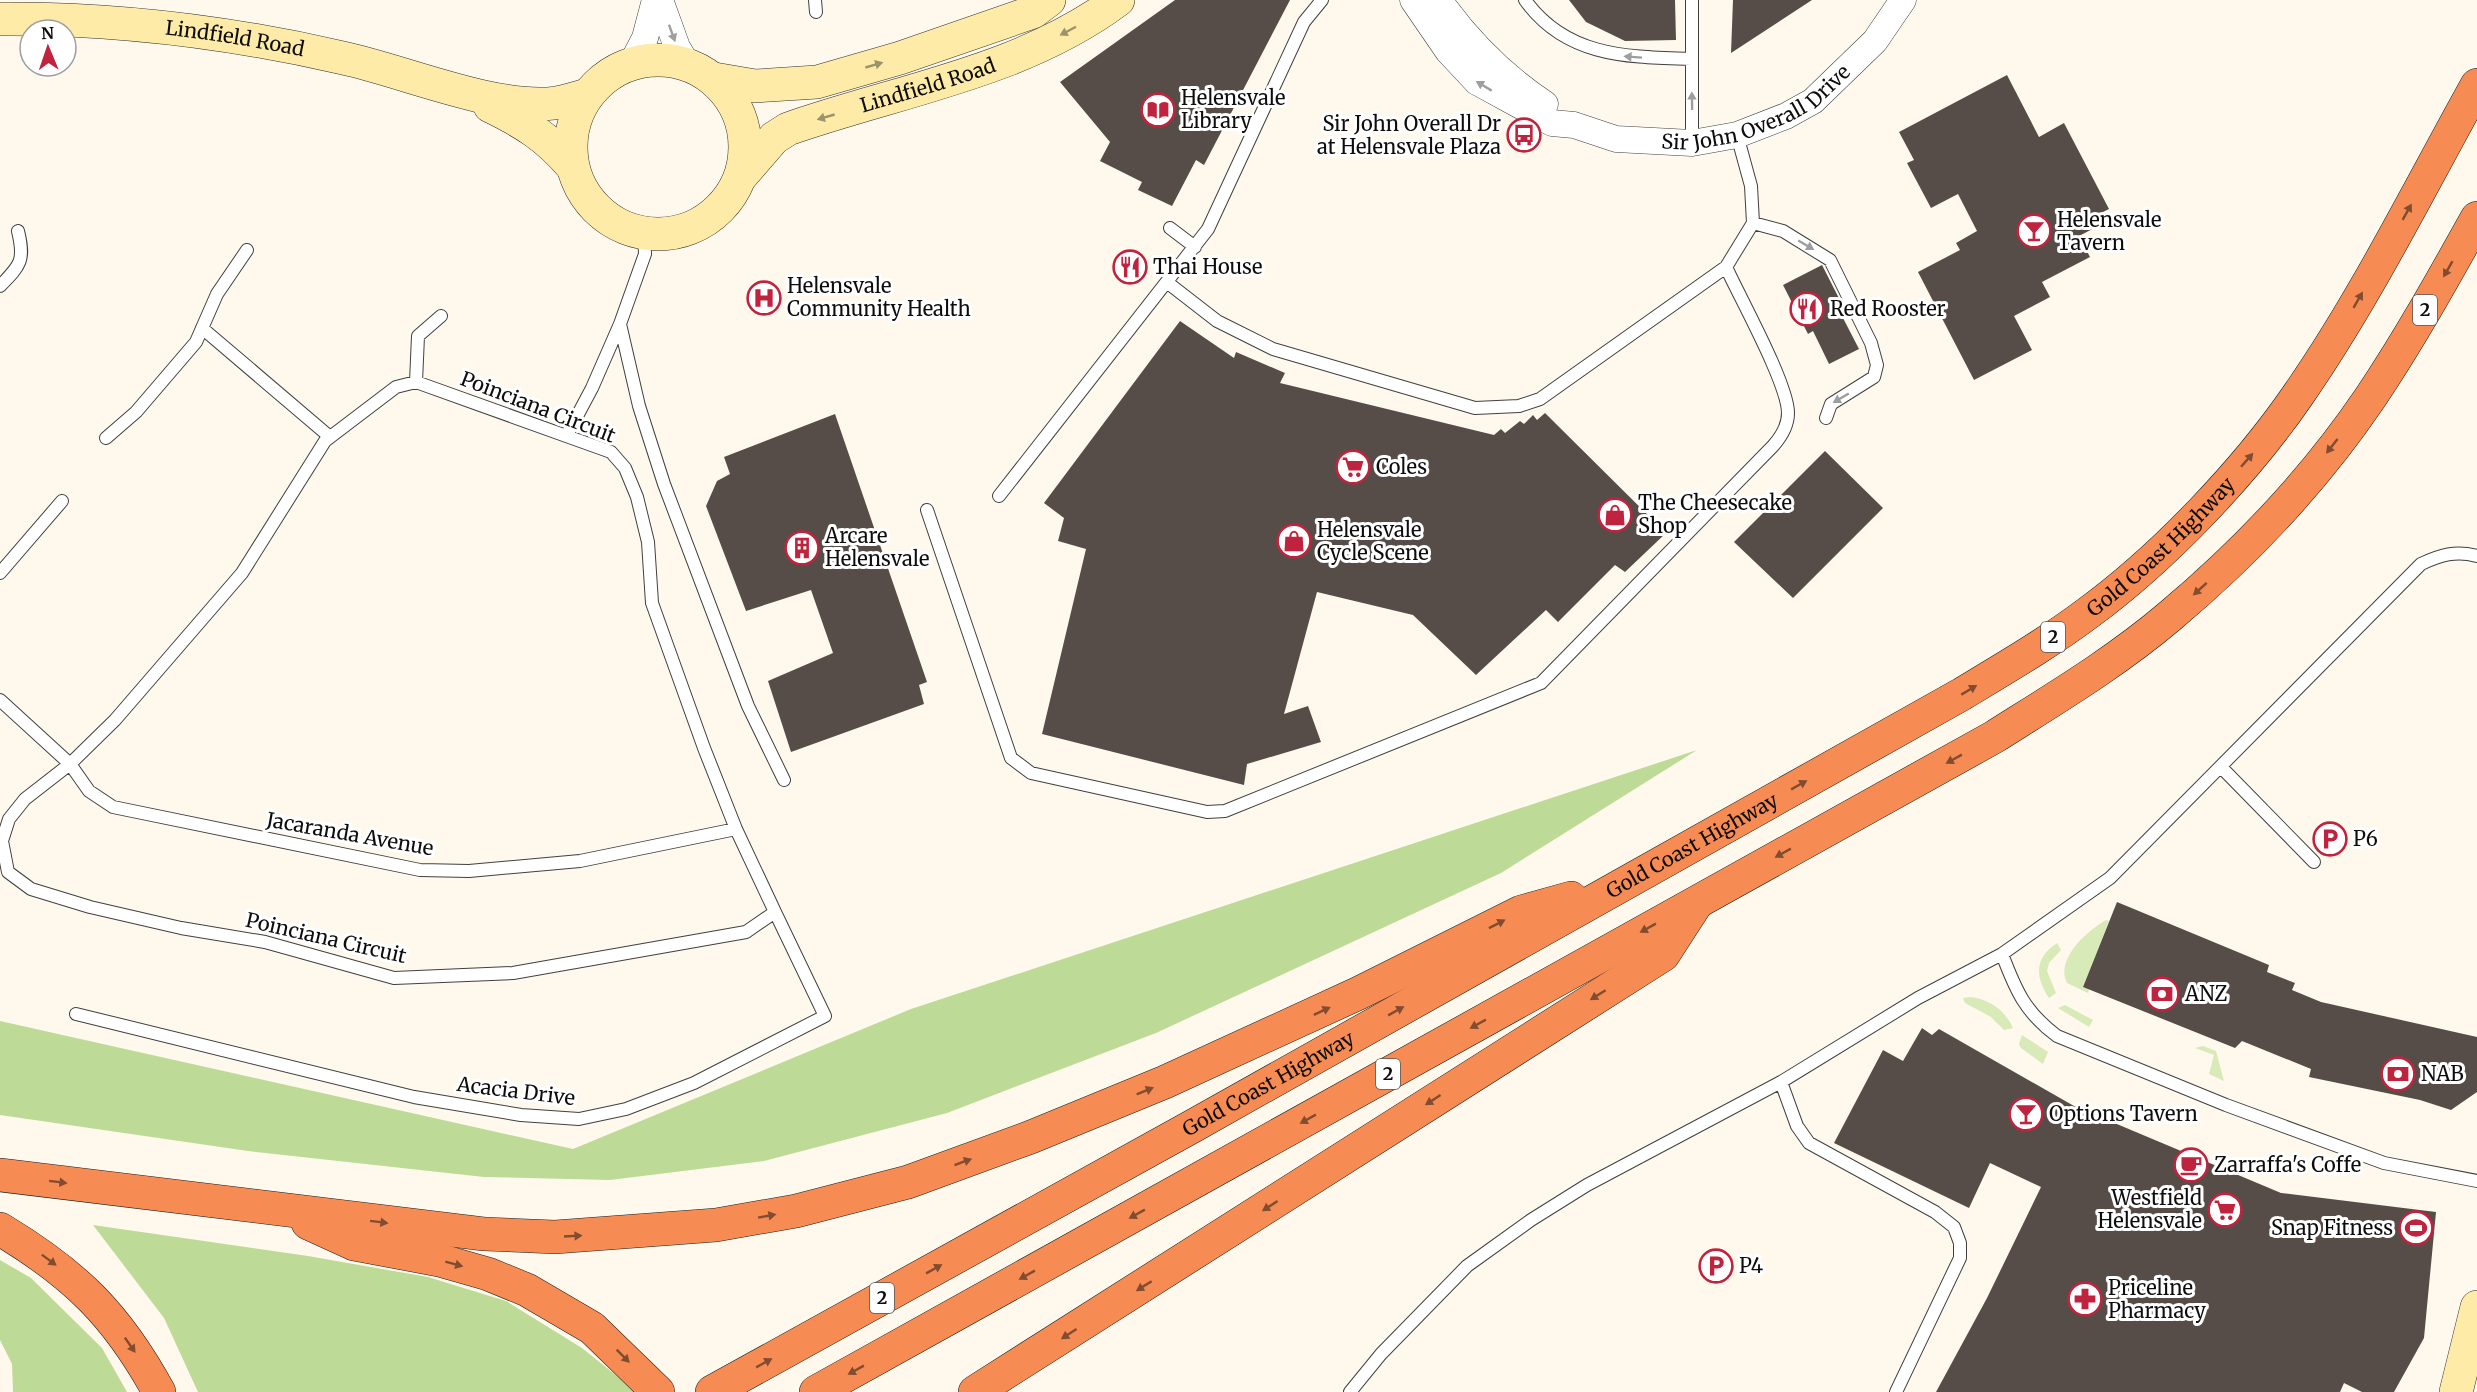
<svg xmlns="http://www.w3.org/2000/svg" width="2477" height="1392" viewBox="0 0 2477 1392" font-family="Merriweather,serif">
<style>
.green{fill:#d7eab7}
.forest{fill:#bddb96}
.building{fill:#564d49}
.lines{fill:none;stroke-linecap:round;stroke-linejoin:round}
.lane-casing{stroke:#404040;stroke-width:14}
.street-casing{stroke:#404040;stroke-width:27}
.secondary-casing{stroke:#2f2f2f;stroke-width:34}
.highway-casing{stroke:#1e1e1e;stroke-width:34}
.lane{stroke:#fff;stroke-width:12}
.street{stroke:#fff;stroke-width:26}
.secondary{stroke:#ffeba8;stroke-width:33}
.highway{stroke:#f68b54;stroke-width:33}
.oneway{fill:#9e926a}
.oneway2{fill:#9e9e9e}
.oneway3{fill:#824c30}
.labels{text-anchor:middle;stroke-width:6;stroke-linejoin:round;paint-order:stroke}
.shield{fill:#fff;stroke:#565656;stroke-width:1.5}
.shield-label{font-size:18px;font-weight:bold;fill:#0d0d0d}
.street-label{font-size:20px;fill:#0d0d0d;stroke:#fff}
.poi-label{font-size:20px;fill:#0d0d0d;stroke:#fff;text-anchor:start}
</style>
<rect width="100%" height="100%" fill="#fff9ed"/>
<path class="green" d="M2106 920 2109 921 2083 987 2089 989 2088 993 2067 983C2055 959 2087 931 2106 920Z
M2057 943 2061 950 2049 963 2047 971 2056 993 2049 998C2035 977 2034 958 2057 943Z
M1970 997C1989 999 2005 1010 2013 1028L2004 1030 1991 1017 1965 1003 1963 998Z
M2065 1005 2093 1020 2089 1027 2058 1008Z
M2022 1035 2048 1052 2043 1064 2021 1048 2019 1044Z
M2203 1046 2216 1051 2224 1081 2209 1074 2214 1055 2195 1048Z"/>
<path class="forest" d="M1697 750 1501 873 1156 1033 947 1113 764 1161 610 1180 484 1177 248 1151 0 1115V1021L573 1149 911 1009Z
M93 1225 308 1256 428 1277 506 1301 582 1348 637 1392H198L164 1318Z
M0 1260 31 1278 102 1348 127 1392H13L12 1364 0 1340Z"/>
<path class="building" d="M1175 0H1290L1204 165 1196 160 1172 206 1138 190 1142 182 1100 161 1110 142 1060 82Z
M1569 0H1675L1676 40 1625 41 1586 22Z
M1733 0H1812L1731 53Z
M2007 75 2039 137 2064 123 2109 209 2099 214 2104 223 2079 236 2090 257 2042 282 2050 297 2014 316 2032 350 1974 380 1918 272 1960 250 1956 243 1977 231 1958 194 1931 208 1907 163 1914 160 1899 132Z
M1822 265 1848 316 1843 318 1859 349 1829 364 1813 331 1808 334 1783 285Z
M1180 321 1234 358 1236 352 1285 373 1280 383 1494 435 1501 429 1505 433 1520 421 1524 424 1533 415 1537 420 1545 413 1666 533 1625 572 1615 565 1558 622 1546 610 1476 675 1413 615 1317 592 1284 714 1308 706 1321 742 1247 764 1244 785 1042 734 1086 549 1058 541 1064 518 1044 503Z
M835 414 927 682 919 685 924 704 791 752 768 681 833 653 811 590 746 611 706 506 717 481 730 474 724 457Z
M1825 451 1883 508 1793 598 1734 542Z
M2117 902 2269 965 2267 972 2295 983 2292 990 2321 1002 2477 1037V1092L2451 1110 2420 1100 2309 1077 2311 1069 2242 1041 2235 1048 2083 987Z
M1922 1028 1932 1035 1939 1029 2074 1106 2281 1193 2436 1212 2424 1338 2394 1392H2362L2344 1383 2340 1392H1936L1987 1298 2041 1187 1990 1163 1969 1208 1834 1143 1883 1050 1903 1061Z"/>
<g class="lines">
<defs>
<path id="lane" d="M815 0 816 12
M1525 0C1566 57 1627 57 1691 59
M1692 143V0
M1753 223 1783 231 1830 260 1871 343 1877 365 1874 377 1831 404 1826 418
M1170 228 1195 247
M1168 283 1217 321 1273 349 1475 408 1519 406 1540 399 1726 267 1753 223 1751 186 1737 135
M0 286C21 265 25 260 18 231
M620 324 639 406 664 484 748 706 784 780
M202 328 330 437
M416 382 611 452 625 468 637 497 648 542 652 603 704 748 736 829 775 912 746 932 513 973 394 978 265 942 181 928 90 907 31 889 8 872 2 841 9 819 25 799 70 764 115 720 242 573 325 441 396 387Z
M416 382 418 336 441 316
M567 435 592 388 620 324 645 254 644 234
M106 438 136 412 196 342 217 294 247 250
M999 496 1208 229 1304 22 1322 0
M927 510 1011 758 1031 773 1207 812 1225 811 1541 683 1773 446C1781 437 1788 425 1788 413 1788 384 1740 298 1726 267
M0 573 62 501
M0 700 70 764 89 791 113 807 420 870 469 871 580 861 736 829
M2221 767 2314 862
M2002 954C2016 991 2025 1012 2057 1036L2226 1105 2384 1163 2477 1181
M76 1014 414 1097 521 1115 579 1119 626 1109 694 1083 825 1016 775 912
M1781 1082 1797 1126 1809 1143 1935 1212 1954 1227 1960 1243V1258L1896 1392
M1350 1392 1381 1354 1467 1266 1531 1220 1587 1185 1781 1082 1918 998 2002 954 2110 878 2421 564C2440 555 2456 550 2477 556"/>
<g id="street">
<path d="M660 0 677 47 687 64"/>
<path id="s1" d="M1413 0 1448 51 1477 82 1552 123 1574 125 1616 139 1692 143 1737 135 1786 116 1813 101 1875 41 1903 0"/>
<path d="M1439 0C1468 41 1503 76 1545 104"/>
<path d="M632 63 645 38 655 0"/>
</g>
<g id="secondary">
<path id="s2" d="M0 19C116 18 230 32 343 58 404 71 496 111 556 103 567 101 577 98 587 95"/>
<circle cx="658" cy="147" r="87"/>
<path d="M714 79 755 86 817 82 900 58 1033 12 1049 0"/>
<path d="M490 106C525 123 547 137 572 166"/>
<path id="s3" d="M742 175 774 138 788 129C899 90 1022 72 1118 0"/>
<path d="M2456 1392 2477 1307"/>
</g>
<g id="highway">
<path d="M0 1175 484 1234 555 1237 716 1225 796 1211 908 1182 1031 1137 1165 1082 1359 993 1521 912 1571 898"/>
<path d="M308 1223 354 1244 439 1260 488 1274 527 1290 592 1328 658 1392"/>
<path d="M0 1229C75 1274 117 1315 159 1392"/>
<path id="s4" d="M712 1392 1193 1126 1962 694C2005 668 2048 643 2088 613 2163 558 2245 472 2298 395 2366 297 2419 189 2477 85"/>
<path d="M816 1392 1994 737C2054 699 2116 662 2170 616 2245 553 2315 479 2370 398 2409 340 2443 279 2477 218"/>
<path d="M975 1392 1663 955 1696 904"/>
</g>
</defs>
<use href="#lane" class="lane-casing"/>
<use href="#street" class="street-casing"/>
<use href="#secondary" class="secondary-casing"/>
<use href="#highway" class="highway-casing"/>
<use href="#lane" class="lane"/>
<use href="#street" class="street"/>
<use href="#secondary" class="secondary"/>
<use href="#highway" class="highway"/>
</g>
<defs><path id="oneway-solid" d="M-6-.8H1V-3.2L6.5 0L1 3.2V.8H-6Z" transform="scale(1.5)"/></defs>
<g class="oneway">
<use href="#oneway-solid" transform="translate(1068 31) rotate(152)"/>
<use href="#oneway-solid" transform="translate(874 65) rotate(-16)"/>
<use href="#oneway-solid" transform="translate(826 117) rotate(164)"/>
</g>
<g class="oneway2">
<use href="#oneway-solid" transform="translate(672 33) rotate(70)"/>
<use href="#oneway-solid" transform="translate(1633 57) rotate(-176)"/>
<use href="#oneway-solid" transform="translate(1484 86) rotate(-149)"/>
<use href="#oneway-solid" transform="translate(1692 101) rotate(-91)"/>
<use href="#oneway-solid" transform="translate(1806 245) rotate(30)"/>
<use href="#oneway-solid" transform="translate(1841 398) rotate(150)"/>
</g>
<g class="oneway3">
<use href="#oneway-solid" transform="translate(2407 212) rotate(-61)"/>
<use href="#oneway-solid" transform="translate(2448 269) rotate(120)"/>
<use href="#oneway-solid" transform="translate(2358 300) rotate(-60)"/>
<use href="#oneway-solid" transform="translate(2332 446) rotate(128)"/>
<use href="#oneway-solid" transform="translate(2247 460) rotate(-49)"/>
<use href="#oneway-solid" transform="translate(2200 589) rotate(138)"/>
<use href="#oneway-solid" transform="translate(1969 690) rotate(-31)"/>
<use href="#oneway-solid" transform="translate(1954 759) rotate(151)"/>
<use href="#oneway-solid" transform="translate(1799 785) rotate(-29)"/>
<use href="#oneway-solid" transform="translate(1783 853) rotate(151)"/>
<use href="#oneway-solid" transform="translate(1497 924) rotate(-27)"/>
<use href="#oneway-solid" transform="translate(1648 928) rotate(151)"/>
<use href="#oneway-solid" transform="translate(1598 995) rotate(148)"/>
<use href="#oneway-solid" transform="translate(1322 1011) rotate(-25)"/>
<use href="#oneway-solid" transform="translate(1396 1011) rotate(-29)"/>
<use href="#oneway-solid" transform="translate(1478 1024) rotate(151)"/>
<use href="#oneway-solid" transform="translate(1145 1091) rotate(-22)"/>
<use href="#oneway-solid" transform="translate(1433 1100) rotate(147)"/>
<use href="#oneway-solid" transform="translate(1308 1119) rotate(151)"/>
<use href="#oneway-solid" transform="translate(963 1162) rotate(-20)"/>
<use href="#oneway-solid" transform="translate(58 1182) rotate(7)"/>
<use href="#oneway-solid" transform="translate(1270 1206) rotate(147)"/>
<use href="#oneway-solid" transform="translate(1137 1214) rotate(151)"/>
<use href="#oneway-solid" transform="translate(767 1216) rotate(-10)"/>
<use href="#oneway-solid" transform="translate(379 1222) rotate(7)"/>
<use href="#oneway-solid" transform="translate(573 1236) rotate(-3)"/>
<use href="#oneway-solid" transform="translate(49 1260) rotate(37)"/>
<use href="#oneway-solid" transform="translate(454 1264) rotate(15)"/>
<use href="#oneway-solid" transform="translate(934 1269) rotate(-29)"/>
<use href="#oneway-solid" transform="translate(1027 1275) rotate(151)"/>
<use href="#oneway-solid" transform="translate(1144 1286) rotate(148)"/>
<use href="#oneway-solid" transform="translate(1069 1334) rotate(147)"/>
<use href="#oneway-solid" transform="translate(130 1345) rotate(55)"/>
<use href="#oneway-solid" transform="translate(623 1356) rotate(45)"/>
<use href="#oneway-solid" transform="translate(764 1363) rotate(-29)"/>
<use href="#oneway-solid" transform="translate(856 1370) rotate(151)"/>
</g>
<defs>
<symbol id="library-ring" viewBox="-11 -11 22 22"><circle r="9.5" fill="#fff" stroke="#bf233d" stroke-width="1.5"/><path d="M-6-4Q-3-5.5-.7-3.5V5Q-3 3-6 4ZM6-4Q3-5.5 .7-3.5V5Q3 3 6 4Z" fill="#bf233d"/></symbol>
<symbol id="bus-ring" viewBox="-11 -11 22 22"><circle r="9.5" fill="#fff" stroke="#bf233d" stroke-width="1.5"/><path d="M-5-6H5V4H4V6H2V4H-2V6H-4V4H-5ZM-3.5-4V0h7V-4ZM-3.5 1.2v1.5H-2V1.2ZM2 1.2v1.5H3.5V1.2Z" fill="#bf233d"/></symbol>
<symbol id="bar-ring" viewBox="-11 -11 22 22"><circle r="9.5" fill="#fff" stroke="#bf233d" stroke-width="1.5"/><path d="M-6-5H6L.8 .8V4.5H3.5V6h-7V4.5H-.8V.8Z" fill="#bf233d"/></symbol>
<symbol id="restaurant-ring" viewBox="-11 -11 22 22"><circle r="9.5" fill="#fff" stroke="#bf233d" stroke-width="1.5"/><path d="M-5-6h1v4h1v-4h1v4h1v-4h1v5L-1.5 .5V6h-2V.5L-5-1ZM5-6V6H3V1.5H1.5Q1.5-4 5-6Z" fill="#bf233d"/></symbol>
<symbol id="hospital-ring" viewBox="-11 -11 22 22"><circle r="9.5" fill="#fff" stroke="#bf233d" stroke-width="1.5"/><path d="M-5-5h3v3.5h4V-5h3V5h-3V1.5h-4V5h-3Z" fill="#bf233d"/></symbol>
<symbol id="supermarket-ring" viewBox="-11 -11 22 22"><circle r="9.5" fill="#fff" stroke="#bf233d" stroke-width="1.5"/><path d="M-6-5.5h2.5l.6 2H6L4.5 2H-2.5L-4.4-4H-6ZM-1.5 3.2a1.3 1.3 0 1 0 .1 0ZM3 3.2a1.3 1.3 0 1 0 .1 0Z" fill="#bf233d"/></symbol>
<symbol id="shop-ring" viewBox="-11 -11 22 22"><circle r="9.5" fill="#fff" stroke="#bf233d" stroke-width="1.5"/><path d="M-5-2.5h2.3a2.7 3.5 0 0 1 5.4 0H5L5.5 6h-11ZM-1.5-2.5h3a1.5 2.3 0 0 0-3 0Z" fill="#bf233d"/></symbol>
<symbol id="building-ring" viewBox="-11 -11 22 22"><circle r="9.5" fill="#fff" stroke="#bf233d" stroke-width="1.5"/><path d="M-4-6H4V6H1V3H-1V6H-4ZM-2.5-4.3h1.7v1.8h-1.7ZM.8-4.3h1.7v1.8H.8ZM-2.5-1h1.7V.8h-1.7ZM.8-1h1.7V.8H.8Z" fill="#bf233d"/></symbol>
<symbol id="parking-ring" viewBox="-11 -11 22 22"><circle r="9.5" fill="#fff" stroke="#bf233d" stroke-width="1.5"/><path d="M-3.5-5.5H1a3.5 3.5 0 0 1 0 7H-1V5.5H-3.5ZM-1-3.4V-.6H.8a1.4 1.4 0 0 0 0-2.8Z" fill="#bf233d"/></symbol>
<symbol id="bank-ring" viewBox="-11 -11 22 22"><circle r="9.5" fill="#fff" stroke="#bf233d" stroke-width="1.5"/><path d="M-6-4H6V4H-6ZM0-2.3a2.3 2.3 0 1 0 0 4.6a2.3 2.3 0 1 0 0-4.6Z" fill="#bf233d"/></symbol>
<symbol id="cafe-ring" viewBox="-11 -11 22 22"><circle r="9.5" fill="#fff" stroke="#bf233d" stroke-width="1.5"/><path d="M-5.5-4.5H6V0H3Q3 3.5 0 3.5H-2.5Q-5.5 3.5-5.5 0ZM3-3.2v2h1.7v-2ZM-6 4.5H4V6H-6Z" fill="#bf233d"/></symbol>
<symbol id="stadium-ring" viewBox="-11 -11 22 22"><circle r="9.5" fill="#fff" stroke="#bf233d" stroke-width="1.5"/><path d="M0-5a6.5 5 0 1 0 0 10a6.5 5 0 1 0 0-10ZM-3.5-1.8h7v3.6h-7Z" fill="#bf233d"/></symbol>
<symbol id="pharmacy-ring" viewBox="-11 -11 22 22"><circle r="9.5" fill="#fff" stroke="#bf233d" stroke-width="1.5"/><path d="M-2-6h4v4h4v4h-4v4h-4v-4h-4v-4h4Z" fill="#bf233d"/></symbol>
</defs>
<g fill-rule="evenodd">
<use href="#library-ring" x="1139" y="91" width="38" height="38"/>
<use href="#bus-ring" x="1505" y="116" width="38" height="38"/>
<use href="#bar-ring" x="2015" y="212" width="38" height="38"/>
<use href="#restaurant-ring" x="1111" y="248" width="38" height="38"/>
<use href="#hospital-ring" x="745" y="279" width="38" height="38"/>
<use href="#restaurant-ring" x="1788" y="290" width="38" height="38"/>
<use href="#supermarket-ring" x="1334" y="448" width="38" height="38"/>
<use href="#shop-ring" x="1596" y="496" width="38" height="38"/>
<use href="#shop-ring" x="1275" y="522" width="38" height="38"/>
<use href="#building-ring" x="783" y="529" width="38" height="38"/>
<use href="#parking-ring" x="2311" y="820" width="38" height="38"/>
<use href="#bank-ring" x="2143" y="975" width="38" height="38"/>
<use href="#bank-ring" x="2379" y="1055" width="38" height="38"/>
<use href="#bar-ring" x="2007" y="1095" width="38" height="38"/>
<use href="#cafe-ring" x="2172" y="1146" width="38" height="38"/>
<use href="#supermarket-ring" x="2206" y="1191" width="38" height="38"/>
<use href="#stadium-ring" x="2397" y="1209" width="38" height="38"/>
<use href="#parking-ring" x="1697" y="1247" width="38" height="38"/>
<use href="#pharmacy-ring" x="2066" y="1280" width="38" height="38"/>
</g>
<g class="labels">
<g class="shield">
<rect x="2413" y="295" width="24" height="30" rx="4.5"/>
<rect x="2041" y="622" width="24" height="30" rx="4.5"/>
<rect x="1376" y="1059" width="24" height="30" rx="4.5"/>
<rect x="870" y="1283" width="24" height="30" rx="4.5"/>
</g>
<g class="shield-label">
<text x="2425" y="316">2</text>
<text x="2053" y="643">2</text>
<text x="1388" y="1080">2</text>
<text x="882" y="1304">2</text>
</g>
<g class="street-label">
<text dy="7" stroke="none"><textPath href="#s2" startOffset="236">Lindfield Road</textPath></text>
<text dy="7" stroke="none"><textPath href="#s3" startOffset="212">Lindfield Road</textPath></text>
<text dy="7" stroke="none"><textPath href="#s1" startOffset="405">Sir John Overall Drive</textPath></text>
<text transform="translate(538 407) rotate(21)" y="7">Poinciana Circuit</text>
<text dy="7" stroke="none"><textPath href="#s4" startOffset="1680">Gold Coast Highway</textPath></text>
<text transform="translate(350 834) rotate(10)" y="7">Jacaranda Avenue</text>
<text dy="7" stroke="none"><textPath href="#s4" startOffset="1122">Gold Coast Highway</textPath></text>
<text transform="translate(326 938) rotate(13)" y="7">Poinciana Circuit</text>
<text dy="7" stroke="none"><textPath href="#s4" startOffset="636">Gold Coast Highway</textPath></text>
<text transform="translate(516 1091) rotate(7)" y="7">Acacia Drive</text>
</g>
<g class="poi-label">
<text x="1181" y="105">Helensvale<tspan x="1181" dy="23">Library</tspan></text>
<text x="1501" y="131" text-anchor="end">Sir John Overall Dr<tspan x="1501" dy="23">at Helensvale Plaza</tspan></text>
<text x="2057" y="227">Helensvale<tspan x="2057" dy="23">Tavern</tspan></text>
<text x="1153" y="274">Thai House</text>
<text x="787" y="293">Helensvale<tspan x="787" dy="23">Community Health</tspan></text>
<text x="1830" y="316">Red Rooster</text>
<text x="1376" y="474">Coles</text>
<text x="1638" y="510">The Cheesecake<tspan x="1638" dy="23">Shop</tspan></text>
<text x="1317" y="537">Helensvale<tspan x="1317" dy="23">Cycle Scene</tspan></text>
<text x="825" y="543">Arcare<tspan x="825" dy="23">Helensvale</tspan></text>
<text x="2353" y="846">P6</text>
<text x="2185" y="1001">ANZ</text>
<text x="2421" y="1081">NAB</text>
<text x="2049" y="1121">Options Tavern</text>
<text x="2214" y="1172">Zarraffa's Coffe</text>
<text x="2202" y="1205" text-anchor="end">Westfield<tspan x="2202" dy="23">Helensvale</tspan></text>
<text x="2393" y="1235" text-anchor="end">Snap Fitness</text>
<text x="1739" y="1273">P4</text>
<text x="2108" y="1295">Priceline<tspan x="2108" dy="23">Pharmacy</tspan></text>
</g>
</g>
<g transform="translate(48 48) rotate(358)"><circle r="28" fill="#ffffff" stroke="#9e9e9e" stroke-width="1.5"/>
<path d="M0-4.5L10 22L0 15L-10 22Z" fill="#bf233d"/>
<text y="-9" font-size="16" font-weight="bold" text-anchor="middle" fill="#0d0d0d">N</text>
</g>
</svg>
